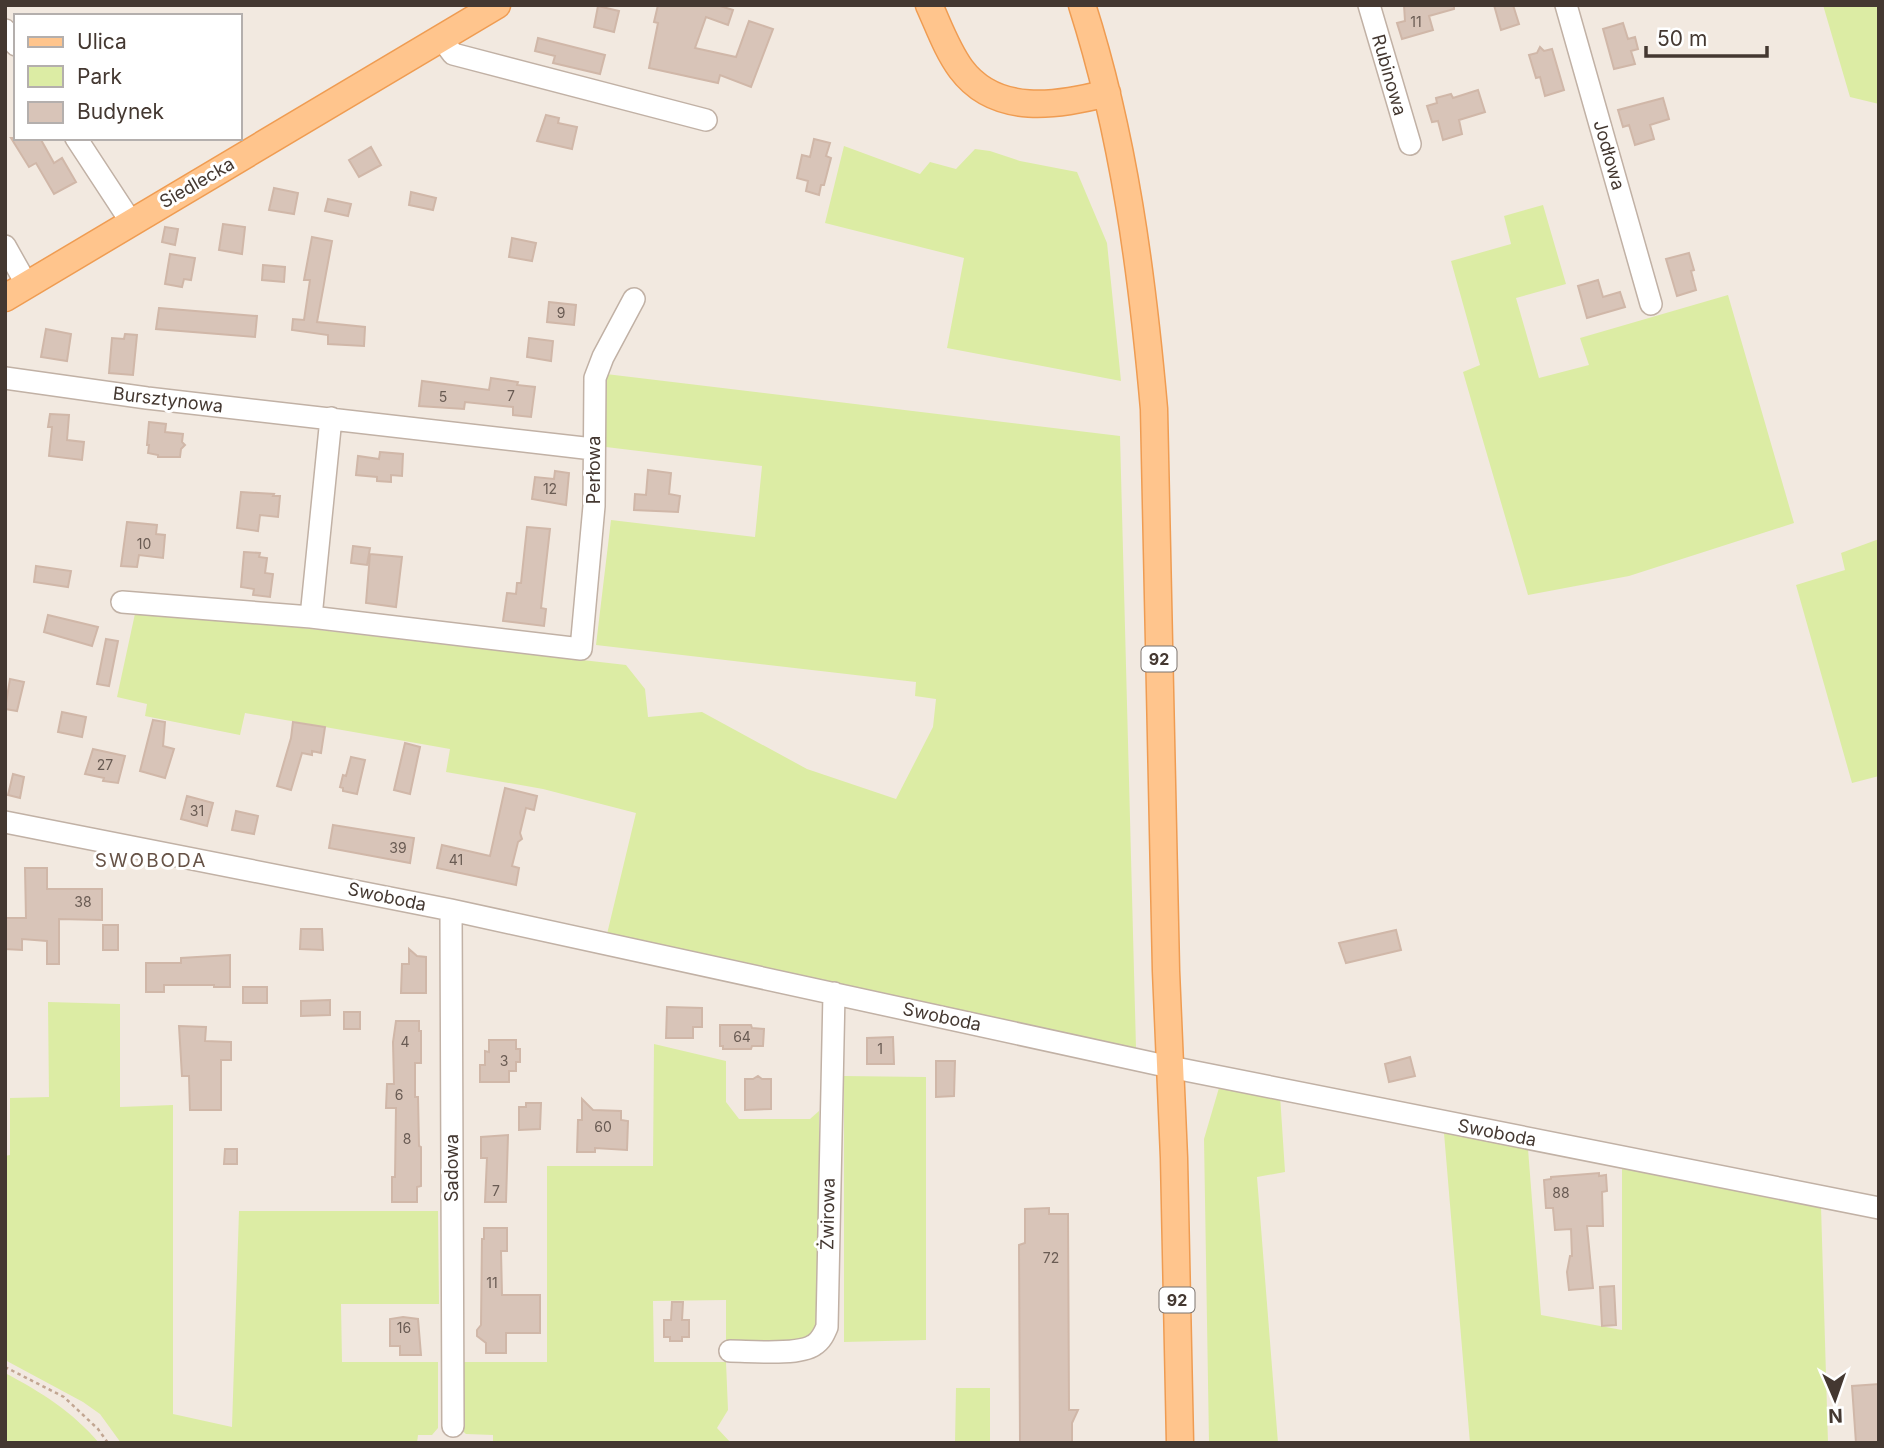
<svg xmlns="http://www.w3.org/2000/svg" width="1884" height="1448" viewBox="0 0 1884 1448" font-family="Inter,sans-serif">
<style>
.green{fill:#dceca4}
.building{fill:#d8c4b8;stroke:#d0b7a8;stroke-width:2}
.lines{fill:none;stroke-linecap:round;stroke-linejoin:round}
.minor-casing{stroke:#c1b1a5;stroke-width:24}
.major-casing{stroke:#ef9c52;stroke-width:29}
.path{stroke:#c2a692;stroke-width:2.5;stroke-dasharray:3.5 3.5;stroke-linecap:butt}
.minor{stroke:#fff;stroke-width:21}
.major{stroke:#ffc58d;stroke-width:26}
.labels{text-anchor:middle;stroke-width:6;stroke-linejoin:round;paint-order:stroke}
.number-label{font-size:14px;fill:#695b53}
.shield{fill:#fff;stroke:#7c746f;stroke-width:2}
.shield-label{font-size:16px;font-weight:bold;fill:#443831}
.street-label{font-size:18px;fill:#443831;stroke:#fff}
.neighbourhood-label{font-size:19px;letter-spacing:2px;fill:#675347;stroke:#fff}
</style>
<rect width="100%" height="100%" fill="#f2e9e0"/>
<path class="green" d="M1823 5H1879V104L1850 97Z
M844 146 920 174 930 162 956 169 975 149 990 151 1020 161 1077 172 1107 243 1121 381 947 348 964 258 825 223Z
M1543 205 1566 284 1516 298 1539 378 1589 365 1580 338 1728 295 1794 523 1629 576 1528 595 1463 372 1480 365 1451 261 1511 244 1504 216Z
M606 374 1120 436 1136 1048 607 934 636 813 543 789 446 772 450 749 245 713 240 735 145 716 147 704 117 697 136 609 626 665 645 689 648 717 702 712 807 769 896 799 933 727 936 699 915 696 916 682 596 645 611 520 755 537 762 466 606 447Z
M1879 539V776L1852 783 1796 585 1845 570 1841 553Z
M48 1002 120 1004V1107L173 1105V1414L232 1427 239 1211H438L439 1304H341L342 1362H438V1428L432 1435H418L417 1443H121L100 1414 83 1402 5 1360V1156L10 1155V1098L49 1097Z
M654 1044 726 1061V1102L739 1119H810L819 1111V1335L809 1343H726V1300L653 1301 654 1362H726L728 1410 717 1428 731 1443H493V1435L466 1434 459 1428 462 1362H547V1166H653Z
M844 1076 926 1077V1340L844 1342Z
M1221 1081 1280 1095 1285 1172 1257 1177 1278 1443H1209L1204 1139Z
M1444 1133 1528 1149 1541 1315 1622 1330V1167L1821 1206 1828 1443H1470Z
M5 1373C41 1392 73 1412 99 1443H5Z
M956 1388H990V1443H955Z"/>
<path class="building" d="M658 5H717L733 10 728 25 706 17 695 48 736 57 749 21 773 29 751 87 720 75 718 83 649 68 658 23 654 22Z
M1404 5H1454V9L1429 16 1433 30 1402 39 1397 23 1405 21Z
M1494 5H1513L1519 24 1501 30Z
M598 6 619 11 614 32 594 27Z
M1623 23 1628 39 1635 37 1638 49 1631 51 1635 64 1614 69 1603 29Z
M538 38 605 55 600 74 553 63 555 56 535 51Z
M1540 47 1544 51 1552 49 1564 90 1545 96 1540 77 1536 78 1529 55 1537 53Z
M1478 90 1485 112 1459 120 1462 134 1443 140 1438 121 1432 122 1427 106 1437 103 1436 98 1451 94 1453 98Z
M1663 98 1669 119 1650 125 1654 139 1635 145 1629 125 1623 127 1618 110Z
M546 115 559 118 558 123 577 127 572 149 537 141Z
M11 138H40L54 163 62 158 76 182 54 194 36 163 29 167Z
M814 139 830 143 826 156 831 158 824 185H821L819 195 806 191 808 181 797 178 802 155 810 157Z
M371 147 381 165 359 177 349 160Z
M274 188 298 193 294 214 269 210Z
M411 192 436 198 433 210 409 205Z
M328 199 351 204 348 216 325 211Z
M223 224 245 227 242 254 219 250Z
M165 227 178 229 175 245 162 242Z
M312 237 332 241 317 322 365 327 364 346 328 344V335L292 330 293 319 304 320 310 280H304Z
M512 238 536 243 532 261 509 257Z
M1689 253 1694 270 1691 271 1696 290 1677 296 1666 259Z
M170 254 195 258 191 280 184 279 182 287 165 284Z
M263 265 285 267 284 282 262 280Z
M1598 280 1603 297 1620 292 1625 307 1587 318 1578 286Z
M549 302 576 305 574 325 547 322Z
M159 308 257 316 255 337 156 329Z
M46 329 71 334 67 361 41 357Z
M125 334 137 335 133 375 109 373 112 338 124 339Z
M529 338 553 341 551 361 527 357Z
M491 378 518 382 517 385 535 387 531 417 513 415V407L465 402 464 409 419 406 422 381 489 390Z
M50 414 69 415 67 440 84 442 82 460 49 456 52 427H48Z
M149 422 166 424 165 432 183 434 182 442 185 445 181 449 180 457H158V455L148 453 149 445H147Z
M380 452 403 454 402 476 391 475V482L377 481V477L356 475 358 456 379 459Z
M648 470 671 473 669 494 680 496 678 512 634 510 635 494 646 495Z
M555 471 569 473 566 505 532 499 535 477 554 479Z
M241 492 274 494 273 496H280L278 517 260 515 258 531 237 528Z
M127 522 157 525 156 534 165 535 163 558 139 555 137 567 121 566Z
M527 527 550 529 541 608 546 609 544 626 503 621 507 593 516 594 517 583H521Z
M353 546 370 548 367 565 351 563Z
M244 552 260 553 259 557 267 558 265 573 273 574 270 597 253 595 254 589 241 587Z
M370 554 402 557 396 607 366 603Z
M36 566 71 571 68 587 34 582Z
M48 615 98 627 92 646 44 632Z
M106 639 118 641 109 686 97 684Z
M10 679 24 682 17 711 5 709Z
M62 712 86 717 82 737 58 732Z
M153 720 165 722 163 746 174 749 165 778 140 771Z
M293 722 325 727 321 753 312 751V755L302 753 291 790 277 786 291 738Z
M405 743 420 747 410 794 394 790Z
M93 749 125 756 118 783 103 781 104 778 85 774Z
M351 757 365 760 357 794 343 791V788L340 787 343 775 346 776Z
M13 774 24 777 20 798 8 795Z
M505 788 537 796 534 810 526 808 520 833 522 839 518 842 512 866 519 868 516 885 437 868 442 845 490 856Z
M187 796 213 803 207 826 181 819Z
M236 811 258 816 254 834 232 830Z
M333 825 414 838 410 863 329 848Z
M25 868H47V889H102V920L59 919V964H47V941L22 939V950L5 949V918H26Z
M103 925H118V950H103Z
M301 929H322L323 950 300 949Z
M1396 930 1401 950 1346 963 1339 943Z
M409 949 417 956 426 957V993H401L402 964H409Z
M230 955V987H214V985H164V992H146V963H181V958Z
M243 987H267V1003H243Z
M330 1000V1015L301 1016V1001Z
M667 1007 702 1008V1027H693V1038H666Z
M344 1012H360V1029H344Z
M396 1021H419V1031H421V1063H415V1097H418L419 1146 421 1147V1186L417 1187V1202H392V1177H395L396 1108H386L387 1084H394L393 1042Z
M720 1025H751L752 1028 764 1029 763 1046H752L751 1049H723V1046H720Z
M179 1026 206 1027 205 1041 231 1042V1060H221V1110H190L189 1076H182Z
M893 1037 894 1064H867V1038Z
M489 1040H516V1049H520V1062H516V1071H509V1082H480V1065H485V1051L489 1052Z
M1410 1057 1415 1076 1389 1082 1385 1064Z
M936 1061H955L954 1096 936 1097Z
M758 1076 762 1079H771V1109L745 1110V1079H753Z
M582 1099 593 1110 621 1111V1120L628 1121 627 1150 595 1148V1152H577L578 1120H582Z
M526 1103H541L540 1129 519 1130V1107H526Z
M508 1135 506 1202H485L487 1158H481V1137Z
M225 1149H237V1164H224Z
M1599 1173V1176L1606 1175 1607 1191 1602 1192 1603 1226H1587L1593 1288 1569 1290 1567 1272 1570 1256H1572L1571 1229 1555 1230 1553 1208H1546L1544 1180 1551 1179V1177Z
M1049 1208V1214H1068L1069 1410H1078L1072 1423V1443H1020L1019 1245 1025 1243V1209Z
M484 1228H507V1251H501L502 1295H540V1333H506V1353H486V1343L477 1336V1330L481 1325 482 1239H484Z
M1614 1286 1616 1325 1602 1326 1600 1287Z
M672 1302H683L682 1320H689V1337H682V1341H670V1337H664V1320H671Z
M403 1317 418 1319 421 1355H400V1346H390V1319Z
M1879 1384V1443H1856L1852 1386Z"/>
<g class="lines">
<defs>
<path id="minor" d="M1369 5 1410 144
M1566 5 1651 304
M5 30 16 45
M441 38 453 54 706 120
M76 138 131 222
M5 246 27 285
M5 378 147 398 593 449
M122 602 311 617 581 649 594 506 595 378 603 357 634 299
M311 617 331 418
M5 822 451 910 1170 1067 1879 1208
M451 910 453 1426
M730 1351C750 1351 798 1356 814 1345 821 1341 824 1334 827 1327L834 993"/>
<path id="major" d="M929 5C939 27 947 50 961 69 996 116 1058 106 1107 93
M1082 5C1124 136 1142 273 1154 409L1166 971 1174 1158 1180 1443
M5 298 497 5"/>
</defs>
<use href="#minor" class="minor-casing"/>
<use href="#major" class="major-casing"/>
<path class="path" d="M5 1367 64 1397 98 1429 108 1443"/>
<use href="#minor" class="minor"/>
<use href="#major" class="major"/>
</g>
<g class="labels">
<g class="number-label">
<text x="1416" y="27">11</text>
<text x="561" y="318">9</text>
<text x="511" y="401">7</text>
<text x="443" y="402">5</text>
<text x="550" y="494">12</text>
<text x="144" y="549">10</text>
<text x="105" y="770">27</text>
<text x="197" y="816">31</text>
<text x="398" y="853">39</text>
<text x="456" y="865">41</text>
<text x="83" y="907">38</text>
<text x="742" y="1042">64</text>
<text x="405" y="1047">4</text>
<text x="880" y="1054">1</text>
<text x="504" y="1066">3</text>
<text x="399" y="1100">6</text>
<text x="603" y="1132">60</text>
<text x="407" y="1144">8</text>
<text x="496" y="1196">7</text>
<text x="1561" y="1198">88</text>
<text x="1051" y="1263">72</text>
<text x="492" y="1288">11</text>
<text x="404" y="1333">16</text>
</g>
<g class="shield">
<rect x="1141.5" y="646.5" width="35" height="25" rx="5"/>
<rect x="1159.5" y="1287.5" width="35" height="25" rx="5"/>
</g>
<g class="shield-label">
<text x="1159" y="665">92</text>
<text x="1177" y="1306">92</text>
</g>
<g class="street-label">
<text transform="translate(1389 75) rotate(74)" y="6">Rubinowa</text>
<text transform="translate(1609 155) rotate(74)" y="6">Jodłowa</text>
<text transform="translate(197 183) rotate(-30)" y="6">Siedlecka</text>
<text transform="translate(168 400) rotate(7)" y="6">Bursztynowa</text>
<text transform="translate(594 470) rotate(-90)" y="6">Perłowa</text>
<text transform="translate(387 897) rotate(12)" y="6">Swoboda</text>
<text transform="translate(942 1017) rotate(12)" y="6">Swoboda</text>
<text transform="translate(1497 1133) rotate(11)" y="6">Swoboda</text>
<text transform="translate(452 1168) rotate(-90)" y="6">Sadowa</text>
<text transform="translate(828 1214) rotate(-89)" y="6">Żwirowa</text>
</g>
<g class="neighbourhood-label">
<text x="151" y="867">SWOBODA</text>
</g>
</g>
<rect width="1884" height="1448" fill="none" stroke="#443831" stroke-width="14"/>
<rect x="14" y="14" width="228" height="126" fill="#ffffff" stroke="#b4afad" stroke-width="2"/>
<rect x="28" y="37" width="35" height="10" fill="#ffc58d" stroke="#b4afad" stroke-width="2"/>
<text x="77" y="49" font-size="21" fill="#443831">Ulica</text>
<rect x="28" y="66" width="35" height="21" fill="#dceca4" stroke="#b4afad" stroke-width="2"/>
<text x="77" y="84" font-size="21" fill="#443831">Park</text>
<rect x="28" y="102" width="35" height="21" fill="#d8c4b8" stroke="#b4afad" stroke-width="2"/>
<text x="77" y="119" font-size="21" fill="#443831">Budynek</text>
<g transform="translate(1835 1399) rotate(178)" stroke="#ffffff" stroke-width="5" paint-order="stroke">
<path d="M0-5L12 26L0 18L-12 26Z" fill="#443831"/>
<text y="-10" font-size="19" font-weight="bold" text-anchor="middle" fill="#443831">N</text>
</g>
<path d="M1646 46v10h121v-10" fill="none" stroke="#443831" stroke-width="3.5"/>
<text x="1657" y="46" font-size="21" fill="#443831" stroke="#ffffff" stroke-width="5" paint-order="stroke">50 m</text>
</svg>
